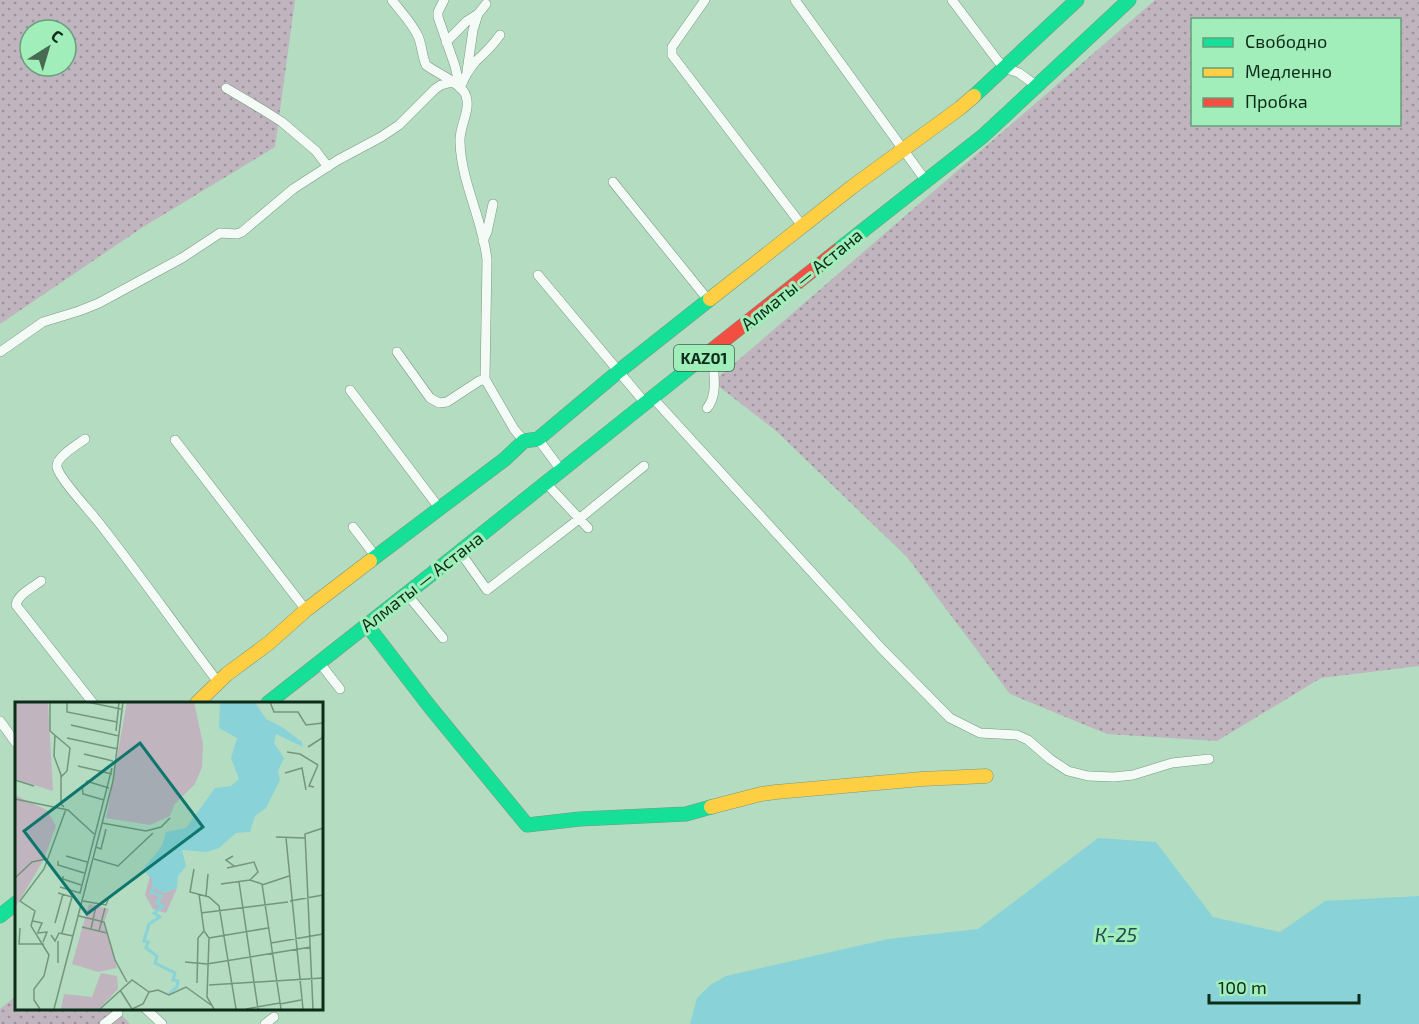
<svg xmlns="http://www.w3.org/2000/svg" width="1419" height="1024" viewBox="0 0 1419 1024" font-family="'Exo 2',sans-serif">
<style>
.grass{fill:url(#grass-dots);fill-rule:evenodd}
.water{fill:#89d3d8}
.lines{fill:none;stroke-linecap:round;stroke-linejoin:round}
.street-casing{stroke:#789882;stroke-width:10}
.fast-casing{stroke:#789882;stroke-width:15}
.slow-casing{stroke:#789882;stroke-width:15}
.jam-casing{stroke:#789882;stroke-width:15}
.street{stroke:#f4faf6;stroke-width:9}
.fast{stroke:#16e098;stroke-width:14}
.slow{stroke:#ffcf43;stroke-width:14}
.jam{stroke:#f24e42;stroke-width:14}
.labels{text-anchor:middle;stroke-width:6;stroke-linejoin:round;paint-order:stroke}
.shield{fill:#a2eeba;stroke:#3a6649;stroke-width:1.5}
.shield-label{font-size:16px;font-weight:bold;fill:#0d2c19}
.street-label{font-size:18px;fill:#0d2c19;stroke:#a2eeba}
.water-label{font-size:20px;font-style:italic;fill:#224b54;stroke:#a2eeba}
.inset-river{fill:none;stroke:#89d3d8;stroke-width:3}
.inset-road{fill:none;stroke:#71967d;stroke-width:1.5}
.view{fill:#0f766e;fill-opacity:0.15;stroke:#0f766e;stroke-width:3}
.inset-edge{fill:none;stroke:#0d2c19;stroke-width:3}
</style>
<defs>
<pattern id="grass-dots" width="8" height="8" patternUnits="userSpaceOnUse" patternTransform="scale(1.5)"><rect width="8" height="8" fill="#c0b4bf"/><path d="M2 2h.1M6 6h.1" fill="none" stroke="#9a939a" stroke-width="1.8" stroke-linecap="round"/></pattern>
</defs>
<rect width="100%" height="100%" fill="#b4dcc0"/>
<path class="grass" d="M0 0H295L275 147 143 227 0 324ZM30 30H66V66H30Z
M1155 0H1419V666L1321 678 1217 741 1107 734 1010 694 907 557 775 430 713 382ZM1192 20H1400V124H1192Z
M16 996V1008H115L130 1024H0V1009Z"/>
<path class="water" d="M1098 838 1156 842 1213 917 1280 932 1325 901 1419 896V1024H690L697 998 710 985 726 976 888 939 978 929Z"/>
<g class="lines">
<defs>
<path id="street" d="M392 0C401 12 412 23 418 36 422 45 422 56 426 65 436 73 463 84 466 96 471 111 459 126 460 142 461 182 483 220 487 260L485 379 514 429 524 441
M444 0 438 12V17L455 66 460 88
M705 0 672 47V55L803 227
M795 0 926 181
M952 0 998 61 1005 68 1019 73 1037 86
M446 42 467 21 478 14 486 4
M467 71 473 30 478 14
M226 88 263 110 282 122 316 151 328 167
M460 88C464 78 469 69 476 61 485 53 493 45 500 35
M613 182 709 301
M483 241 487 232 493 204
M538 275 646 404
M0 352 43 322 79 311 99 303 182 258 220 233 237 234 242 232 293 189 338 160 381 137 399 125 435 89 441 85 452 82
M397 352 430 398 439 403 447 402 479 381 485 379
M350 390 440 509
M653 398 882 649 950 718 980 733 1017 735 1028 740 1050 759 1068 771 1088 776 1114 777 1133 775 1172 763 1209 759
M707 408C719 395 713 369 712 351
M85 439C78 444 55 458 57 467 59 478 88 509 96 519 138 572 177 628 218 682
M538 439 561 470
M175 440 306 610
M546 483 588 528
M353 527 376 557
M460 552 487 590 579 519 644 466
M41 581C32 588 18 594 16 605L93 703
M406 593 443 638
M319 662 340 689
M0 721 16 743
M145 1008 162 1024
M104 1024 118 1013
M265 1024 274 1017"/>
<path id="fast" d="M974 96 1077 0
M837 251 983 136 1129 0
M370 561 505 459 524 441 538 439 619 371 710 299
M367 625 430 707 527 825 580 819 686 814 711 807
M268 703 452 558 693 365
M0 916 16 903"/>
<path id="slow" d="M710 299 852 187 960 108 974 96
M197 703 227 674 269 643 306 610 370 561
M711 807 761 794 776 792 922 779 986 776"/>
<path id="jam" d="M693 365 837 251"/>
</defs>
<use href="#street" class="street-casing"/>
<use href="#fast" class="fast-casing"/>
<use href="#slow" class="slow-casing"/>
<use href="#jam" class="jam-casing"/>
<use href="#street" class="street"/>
<use href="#fast" class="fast"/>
<use href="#slow" class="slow"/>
<use href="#jam" class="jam"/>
</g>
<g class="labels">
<rect class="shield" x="674" y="345" width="60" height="26" rx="4.5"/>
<g class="shield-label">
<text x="704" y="364">KАZ01</text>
</g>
<g class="street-label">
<text transform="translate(802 280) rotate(-39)" y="6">Алматы — Астана</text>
<text transform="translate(422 582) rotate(-38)" y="6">Алматы — Астана</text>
</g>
<g class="water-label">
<text x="1116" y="942">К-25</text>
</g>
</g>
<g transform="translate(15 702)">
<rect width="308" height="308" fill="#b4dcc0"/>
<path d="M0 0H33L38 89 0 77ZM112 0H179L188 42 187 65 180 82 159 103 155 114 135 123 91 116ZM0 93 32 108 41 124 29 157 0 206ZM74 202 94 207 89 220 102 266 83 270 57 262ZM86 271 102 274 103 287 84 307H46L49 292 77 295Z" fill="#c0b4bf"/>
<path d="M136 170 142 187 149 191 162 186 151 211 138 207 130 193Z" fill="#c0b4bf"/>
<path d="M205 0H240L251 17 267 25 287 40 288 45 261 32 259 41 269 56 263 69 265 78 251 106 240 114 235 130 221 131 204 146 192 150 167 148 171 164 163 174 162 186 149 191 141 187 137 172 135 176 128 167 147 144 151 130 171 126 200 86 216 84 224 77 216 56 222 36 204 26Z" fill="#89d3d8"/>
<path class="inset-river" d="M137 167 139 184 136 190 146 194 142 201 148 204 139 211 145 215 134 222 129 239 133 240 131 246 142 254 140 261 160 271 158 278 163 279 162 285 154 292"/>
<path class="inset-road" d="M35 0V29L55 46 52 69 46 75M52 0V10L102 20M72 0 106 7M255 0 259 10H283L291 23 308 21M56 23 104 34M101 29 104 0M40 33 39 54 46 73V102L49 105M52 36 103 47M293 45 307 36 308 30M272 50 285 52 303 63M69 52 98 59M63 64 97 72M270 71 287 66 291 88M0 78 19 84M71 79 94 86M67 83 68 92 89 98M299 85 294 84 303 63M0 97 53 108 79 132M87 121 131 129 146 125 155 116M261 135 290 136M271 136 288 307M81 145 86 147 91 127M51 154 72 160M218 154 211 158 219 164M79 157 103 164 138 131M43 159V163L69 171M212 166 239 160 243 170 235 178M179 167 175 190 194 195 204 204 221 307M48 174V177L66 183M0 176 17 160 31 157M224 180 243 307M206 182 235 178 247 182 266 307M247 183 274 174M45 185 65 191 97 66M43 191 57 195 47 231M184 192 189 229 194 236 192 295 199 307M191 194 193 172M68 199 91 203 94 195M275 199 308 193M186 211 273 200M64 214 89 220 100 258 112 280M18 219 27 221 23 230M40 221 48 192M67 225 92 231M5 226 4 242H29M76 227 81 204M84 229 90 206M22 231 32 230 28 240M36 233 40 239 44 231 58 234M194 236 253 226M256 241 308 232M170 260 192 262 296 245M43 261V239M182 281 183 236 189 229M194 283 308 276M105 288 117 307 128 302 134 290 143 288 154 293 171 285 196 303M265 302 286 298M25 307 19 298V287L29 274 34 253 16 224 20 209 5 199 29 167 51 107M39 307 98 79 108 0M85 307 117 278 134 290M231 307 265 301M298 307 290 132 308 126"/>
<path class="view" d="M125 41 188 125 72 212 9 129Z"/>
<rect width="308" height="308" class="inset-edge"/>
</g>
<rect x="1191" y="18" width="210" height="108" fill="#a2eeba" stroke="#66a07a" stroke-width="1.5"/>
<rect x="1203" y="38" width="30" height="9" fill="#16e098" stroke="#66a07a" stroke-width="1.5"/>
<text x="1245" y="48" font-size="18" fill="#0d2c19">Свободно</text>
<rect x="1203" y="68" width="30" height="9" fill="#ffcf43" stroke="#66a07a" stroke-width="1.5"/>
<text x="1245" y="78" font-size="18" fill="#0d2c19">Медленно</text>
<rect x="1203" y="98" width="30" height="9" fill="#f24e42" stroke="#66a07a" stroke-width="1.5"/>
<text x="1245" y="108" font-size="18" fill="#0d2c19">Пробка</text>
<g transform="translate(48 48) rotate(37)"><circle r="28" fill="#a2eeba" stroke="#66a07a" stroke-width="1.5"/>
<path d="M0-4.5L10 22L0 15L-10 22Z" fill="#476a53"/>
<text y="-9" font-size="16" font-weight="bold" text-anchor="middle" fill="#0d2c19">С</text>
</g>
<path d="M1209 994v9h150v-9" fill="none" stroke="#0d2c19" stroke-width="3"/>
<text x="1218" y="994" font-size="18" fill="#0d2c19" stroke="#a2eeba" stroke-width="4.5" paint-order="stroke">100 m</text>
</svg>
